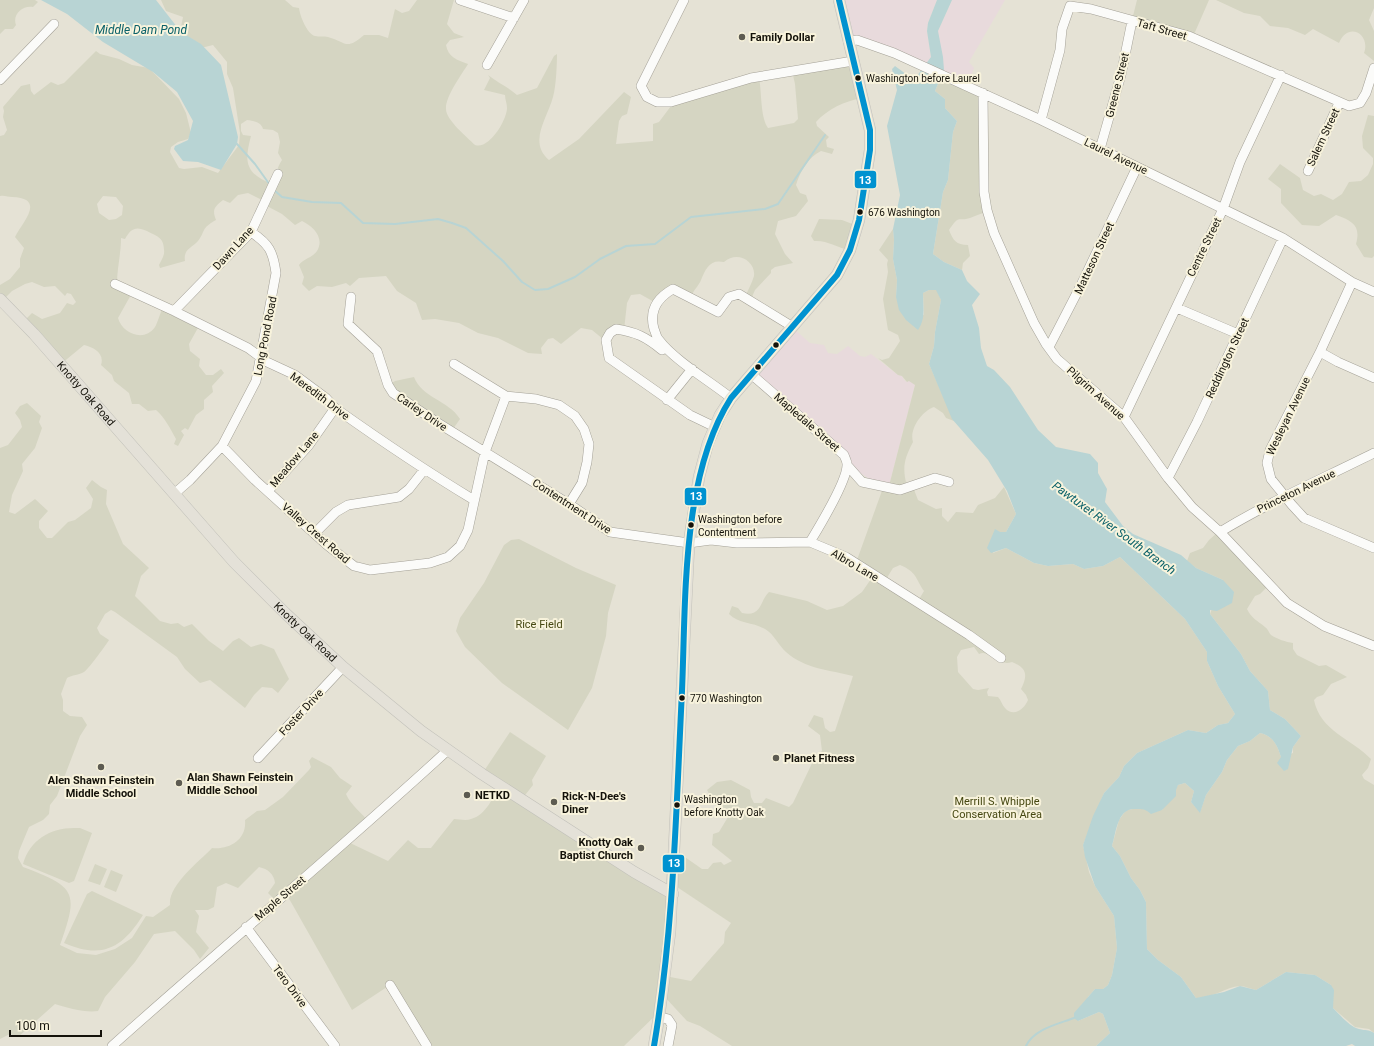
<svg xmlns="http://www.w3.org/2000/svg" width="1374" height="1046" viewBox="0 0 1374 1046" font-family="Roboto,sans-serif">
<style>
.industrial{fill:#e8dadc}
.green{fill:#d5d5c2;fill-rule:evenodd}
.water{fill:#b8d4d4}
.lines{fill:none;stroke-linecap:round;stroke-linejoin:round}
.stream{stroke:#b8d4d4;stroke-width:2}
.minor-casing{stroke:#a4a197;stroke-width:10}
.major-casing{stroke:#c2c1ba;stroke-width:12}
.minor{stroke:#fbfbf9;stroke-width:9}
.major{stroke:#e4e1d8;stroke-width:11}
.bus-1-casing{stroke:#f8f3dc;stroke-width:9}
.bus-1{stroke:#0092d0;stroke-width:6}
.poi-dot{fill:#5d5b51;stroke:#f8f3dc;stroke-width:1.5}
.bus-dot{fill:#14120a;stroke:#f8f3dc;stroke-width:1.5}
.labels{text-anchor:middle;stroke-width:4;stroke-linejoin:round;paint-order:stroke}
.bus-label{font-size:10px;fill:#14120a;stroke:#f8f3dc;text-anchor:start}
.street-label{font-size:11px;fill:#14120a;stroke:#f8f3dc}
.poi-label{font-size:11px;font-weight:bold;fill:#14120a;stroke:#f8f3dc;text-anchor:start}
.park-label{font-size:11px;fill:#464812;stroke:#f8f3dc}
.water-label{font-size:12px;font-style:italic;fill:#096068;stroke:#f8f3dc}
.line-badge{stroke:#f8f3dc;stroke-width:1.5}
.badge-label{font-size:11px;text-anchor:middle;font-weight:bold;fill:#fff}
</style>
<rect width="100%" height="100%" fill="#e5e2d5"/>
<path class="industrial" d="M838 0H937L928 23 927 31 931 57 924 67 849 35Z
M952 0H1005L969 62 974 68 968 84 942 75 938 31Z
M793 328 810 343 824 345 828 353 837 354 848 346 860 356 865 357 871 354 898 375 902 376 904 380 907 382 909 380 915 385 889 486 874 482 848 465 844 454 753 372Z"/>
<path class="green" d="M0 0H35L38 2 33 7C23 5 12 14 16 25L13 29H5L0 34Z
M161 0H285L293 7 299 8C300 16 307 34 315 36 319 37 324 36 328 37 346 42 346 51 364 35H379L388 38 395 9 402 13 409 11 417 0H454L447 24 454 33 464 37 450 40 446 45C448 57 457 60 468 64 462 74 445 97 446 109 446 120 467 137 475 145 489 150 507 120 507 108 507 104 505 99 505 95L484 90 490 78 488 75C498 83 508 87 517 95L537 88 554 56 557 54C557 65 556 87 553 97 547 119 528 142 549 160L579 139 624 92 631 97 627 114 622 116 619 121 616 144 653 141V124L659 122 674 102 759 78C762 92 760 117 768 128L794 123 798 119 795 84 792 71 851 60 863 98C844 101 828 109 816 122L817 126 829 137 826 140 827 147 834 149 832 154 821 151C808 157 800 172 796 185L800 193 806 195 808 201 796 216 778 221 775 234 785 254 793 263 775 267 771 270V273L755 290 751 299 745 297C748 290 752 283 754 276 756 261 737 250 724 262 710 259 706 268 701 280 699 285 694 290 691 296L672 289 656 303 640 294 631 295 627 303 624 330 610 337 609 344 592 330 581 328 561 344 553 338 548 339 541 348 542 354 528 353 498 338 478 333 459 323 435 319 422 320 416 303 397 291 386 276 359 278 350 286 346 283 332 287 317 286 309 291 302 284 304 277 299 265C303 259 312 258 317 251 325 238 313 226 302 221L295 225 282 214 265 205 264 201 248 193 238 195 230 203 223 200C214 207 212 210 216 220 200 229 206 231 198 241 192 248 183 249 185 261L160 268 159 265C161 261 165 255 164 250 164 237 156 236 147 231 136 226 131 228 125 239L121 238C121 254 117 268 117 284L132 293 118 318C122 333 144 343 155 327 158 322 160 313 163 307L199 326 189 344 190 351 200 359 199 366 206 375H213L221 369 224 373 212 386 213 392 204 400V409L196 415 188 430 185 428 181 431 184 435 178 446 174 444 176 439C170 428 165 418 156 410L148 411 139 404H132L129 393 114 381 112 375 101 365C105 353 93 347 84 345L61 364 23 322 32 313 42 319 60 313 67 303 73 305 76 302 71 294 67 293 65 296 55 286 44 287 32 282 25 284 12 291 2 301 0 299V285L10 279 20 267V259L24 248 15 237C22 223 47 198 12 197 8 197 5 195 0 196V136L4 135 7 130 3 117 4 111 3 107 21 86 30 84 31 91 34 95 51 82 58 85 64 83 96 51 100 54 119 59 132 65 149 68 179 99 186 113 191 133 188 139 178 142 171 147 170 152 179 168 184 169 202 167 218 173 239 145 240 133 233 88 227 74V62L213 45 201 48 180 32 183 17 166 11ZM247 120C254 121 261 122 263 129L273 130 278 133 280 142 278 153 282 160C277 167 276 176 272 184 245 173 244 162 251 136L243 135 241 131V124ZM103 196 116 197 123 206 122 215 116 219 109 220 99 213 97 204Z
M1137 0H1209L1192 39 1132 20Z
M1216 0H1374V8L1369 20 1374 31V61L1364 53C1371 34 1348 21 1339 43L1313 29 1305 35 1288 28 1270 26 1260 16 1244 13Z
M942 75 981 92 986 212C980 214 975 216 970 218 957 222 960 214 949 230 953 240 956 245 968 245L970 256 963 263 962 270 944 262 933 254 943 192 948 180 953 132 957 121 945 108V99L935 91Z
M1368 115 1374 116V256L1372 258 1364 257 1356 244C1361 226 1353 221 1336 215L1319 226 1302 225 1281 203V189L1268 179 1280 164 1300 178 1303 190 1314 196 1321 194 1333 200 1342 194 1349 182 1361 181 1368 175 1373 164V158L1363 148 1362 136Z
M819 219 842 220 855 225 849 250C836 247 827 240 814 241L811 236Z
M893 229 894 240 893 259 897 280 896 297 924 315 923 293 929 290H937L941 300 935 332 934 346 929 364 954 421 946 418 943 413 934 407C922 411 909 429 913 442 904 459 902 468 907 486L913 487 918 500 936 509 942 508V516L948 522 956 512 973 513 978 505 995 498 1004 487 1016 514 1006 532H1000L993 553 1006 548 1034 563 1048 566 1073 564 1084 569 1103 566 1120 557 1185 619 1207 652V661L1218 686 1235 714 1228 723 1218 725 1206 733 1188 730 1137 753 1124 766 1119 777 1104 793 1083 845 1089 872 1095 886 1114 916 1117 948 1112 975 1108 985 1103 989H1095L1088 997 1078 1021 1099 1012 1103 1014 1110 1033 1096 1046H732L700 1026 687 1021 663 995 660 1011 624 1046H426L390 985 352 1010 287 895 277 902 268 893 275 883C274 874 268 869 259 867L238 888 226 883 217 887 214 907 208 910H195L199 916 196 932 209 948 200 959 194 950 175 931 154 934 135 962 105 997 98 1011C86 1013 67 1008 55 1004L18 1037 10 1034 0 1039V448L8 445 22 427 20 420 15 413 20 406 27 403 41 416 39 422 42 428 35 448 22 464 23 471 12 495 9 512 15 514 35 499 48 511 39 521V528L47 538H52L68 522 75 520 91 508 93 499 86 488 92 480 101 487 107 490 106 504 123 544 149 568 141 576 135 596 160 621 171 624 178 623 184 627 192 624 209 641 223 651 233 641 239 638 251 647 261 644 274 649 289 679 278 693 272 688 262 687 254 695 245 708 210 680 200 683 185 669 177 657 115 612 111 610 105 614 97 628 100 634 109 640C106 645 87 671 84 672 79 675 72 675 67 678L61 694 63 700V711L70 716 82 717 87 725 80 736 57 796 50 805 49 814 43 820 29 827 19 851 18 858 23 867C76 887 79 892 60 945L77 953 96 955 115 949 132 938 146 916 153 917 170 905C168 885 199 862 212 848 229 850 247 840 245 820L257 811 265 810 283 797 309 770 311 767 309 761 312 757 331 767 340 778 352 786 346 794C351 806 362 812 369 823L348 842 388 861 408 840 418 848H431L454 819C459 819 466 821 471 819 486 815 494 797 499 784L482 774 510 732 546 756 532 780 533 785 522 799 673 894 665 976 691 981 724 943 725 932 731 923 674 885 675 867 682 855 702 869H708L713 863 721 862 724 865 732 861 712 845 713 834 719 832 728 817 727 811 713 801 707 790 717 782 731 780 750 790 751 797 754 803H762L766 798 789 807 793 803 816 755 822 751 820 735 808 726 814 715 823 718 825 728 830 732 835 731 853 676C830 670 805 669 786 652 779 646 774 634 765 629 753 622 739 624 729 614L732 606 738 608 742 613C762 617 759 602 769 592L807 601 827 610 843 606 862 592 871 579 857 560 883 488 889 486 915 385 909 381 907 382 902 376 898 375 878 358 882 360 889 358 900 341 898 335 888 330 883 299 888 272 887 264 888 260 879 250ZM900 565C917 572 915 578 924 591L918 601 885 581 893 568ZM974 647 979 654C990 649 997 667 1012 662 1027 668 1028 675 1021 689L1026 695 1028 700C1024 710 1013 717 1005 708 1002 705 1001 700 998 697L988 696 987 692 989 688 978 690 973 689 958 672 957 657 961 650Z
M414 377C422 398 448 400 460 419L453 429 389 385 395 381Z
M1218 532 1269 585 1260 594 1255 596 1247 609C1251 618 1258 621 1265 627 1268 629 1269 633 1271 635 1277 639 1286 642 1293 643V649L1297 655 1319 666 1326 665 1347 677 1331 684 1323 695 1317 697 1314 700C1320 731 1352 739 1371 759L1368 768 1362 775 1364 779 1374 785V1033L1369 1029 1355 1027 1333 1008 1331 985 1315 975 1286 972 1256 990C1251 989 1245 986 1240 986 1225 987 1212 999 1196 998L1181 977 1158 960 1147 949 1146 902 1140 890 1131 878 1120 856 1112 846 1119 820 1126 810 1140 808 1162 810 1178 785 1185 783 1194 791 1191 802 1200 812 1206 795 1222 772 1227 760 1238 746 1250 741 1260 733C1273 736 1277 745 1281 757L1293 753V747L1301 736 1285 719 1270 710 1268 691 1250 671 1241 654 1210 614 1223 580 1196 568 1187 561 1190 553 1203 548 1209 540Z
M519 539 576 568 616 585 608 613 606 636 592 688 568 730 502 683 465 647 456 631 460 618 484 583 504 545 511 540Z
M74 828H80L92 833 74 881 69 883 23 864C30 840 50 828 74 828Z
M95 864 107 869 100 885 88 881Z
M111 870 123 875 116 892 104 887Z
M92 891 143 915C123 947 103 960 64 943L87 894Z"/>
<path class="water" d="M41 0H156L181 32 201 44 221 65 238 137 237 144 221 170 198 162 183 161 174 149 175 146 188 140 193 121 177 92 153 72 103 42 67 14Z
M937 0H952L938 31 943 57 944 70 935 91 945 99V108L957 121 953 132 948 180 943 192 933 254 944 262 962 270 967 281 980 294 972 305 979 328 981 348 987 366 994 370 1010 387 1038 430 1056 447 1090 454 1098 463V473L1107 489 1105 502 1123 526 1133 534 1181 555 1196 568 1223 580 1234 592 1232 603 1217 611 1210 610V614L1241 654 1250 671 1268 691 1270 710 1285 719 1301 736 1293 747 1288 769 1284 771 1277 763 1281 757C1277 745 1273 736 1260 733L1250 741 1238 746 1227 760 1222 772 1206 795 1200 813 1191 802 1194 791 1185 783 1178 785 1176 790V796L1162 810 1151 814C1144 808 1142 809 1134 809 1117 809 1116 834 1112 846L1120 856 1131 878 1140 890 1146 902 1147 949 1158 960 1181 977 1196 998 1224 992 1240 986 1256 990 1286 972 1315 975 1331 985 1334 990 1333 1008C1340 1015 1350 1027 1359 1029 1366 1031 1368 1029 1374 1033V1046H1355L1352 1044 1346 1046H1096L1110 1033 1103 1014 1099 1012 1078 1021 1074 1018V1013L1095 989H1103L1108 985 1112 975 1117 948 1114 916 1095 886 1085 857 1083 845 1093 816 1104 793 1119 777 1124 766 1137 753 1188 730 1206 733 1218 725 1228 723 1235 714 1218 686 1207 661V652L1185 619 1120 557 1103 566 1084 569 1073 564 1048 566 1034 563 1006 548 991 553 987 548 995 529 1000 532H1006L1016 514 1007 491 988 460 952 419 929 364 934 346 935 332 941 300 936 290H929L923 293C923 306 926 319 918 330L906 320 899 310 896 297 897 280 893 259 894 240 893 229 900 195 887 126 897 90 892 69 895 66 914 80 931 57 927 31 928 23Z"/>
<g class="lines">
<path class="stream" d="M237 144 255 164 270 185
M274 190 282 197 312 202 341 203 363 223 395 224 438 219 452 223 466 228 503 261 522 282 535 290 548 289 575 277 600 259 626 246 655 244 691 217 765 209 778 204 825 135
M1026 1046C1034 1029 1058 1024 1074 1018"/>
<defs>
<path id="minor" d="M460 0 514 18
M684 0 641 86 647 97 657 102H671L751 78 853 61
M848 41 857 40 894 53 1041 120 1283 238 1352 282 1374 292
M487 65 524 0
M0 80 54 24
M983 93 984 192 987 210 994 233 1034 323 1046 344 1057 359 1124 417 1168 478 1192 507 1220 532 1287 603 1324 626 1374 646
M1041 120 1060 50 1062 29 1070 6 1091 9 1189 36 1349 106 1360 103 1366 93 1374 68
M1100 149 1121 75 1132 21
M1308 171 1339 103
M1352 282 1320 352 1270 450 1267 463 1271 479 1292 505 1304 518 1374 548
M115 284 174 311 248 348 267 362 295 375 326 398 335 408C380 440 426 471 474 500
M351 297 348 324 377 351 388 385 393 393 438 423 569 504 610 532 689 543 711 540 737 543 810 542 846 557 969 635 1001 658
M1177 308 1238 334
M174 311 251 232 278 174
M1049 347 1082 283 1137 167
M662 350C646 337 636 332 616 329L610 333 606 340 609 358 690 415 715 427
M1320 352 1338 362 1374 378
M454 364 506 396 536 399 559 405 575 416 584 429 589 444 587 462 582 483 569 504
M751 374 844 455C845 458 847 461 847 464 848 480 819 527 810 542
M731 398C711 382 674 360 659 340 656 337 656 333 654 329 649 311 657 298 673 289L718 312 729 297 739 294 793 327
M667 400 692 369
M1124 417 1223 209 1240 162 1281 75
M222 446 255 480 327 545 354 566 370 570 430 563 448 557 460 546 468 530 485 452 506 396
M847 465 862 482 900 490 935 478 949 482
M1168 478 1197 422 1283 238
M268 491 309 445 335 408
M174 494 190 480 222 446 256 381 276 273C273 251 269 244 251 232
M1220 532C1269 502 1322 479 1374 453
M315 533 336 512 348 505 399 497 409 489 424 470
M258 758 343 667
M246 927 335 1046
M390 985 427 1046
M659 1017 668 1019 672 1025 668 1046
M112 1046C223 947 338 851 448 750"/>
<g id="major">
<path id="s1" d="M0 299 34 334 234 562 285 613 343 667 421 731 482 774 634 872 673 894"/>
<path d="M654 1046 659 1017 670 932 689 543 699 477 708 443 720 415 731 398 837 275 850 250 859 220 870 150V130L839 0"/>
</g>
</defs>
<use href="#minor" class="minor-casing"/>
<use href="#major" class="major-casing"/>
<use href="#minor" class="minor"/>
<use href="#major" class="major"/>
<defs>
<path id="bus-1" d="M654 1046C674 928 676 810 682 691 686 600 681 476 731 398L837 275 850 250 859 220 870 150V130L839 0"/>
</defs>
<use href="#bus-1" class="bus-1-casing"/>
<use href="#bus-1" class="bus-1"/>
</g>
<g class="poi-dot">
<circle cx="742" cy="37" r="4"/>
<circle cx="776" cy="758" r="4"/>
<circle cx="101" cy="767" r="4"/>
<circle cx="179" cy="783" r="4"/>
<circle cx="467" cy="795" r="4"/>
<circle cx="554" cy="802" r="4"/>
<circle cx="641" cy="848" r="4"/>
</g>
<g class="bus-dot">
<circle cx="858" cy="78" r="3.5"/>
<circle cx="860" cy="212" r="3.5"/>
<circle cx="776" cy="345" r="3.5"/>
<circle cx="758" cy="367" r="3.5"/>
<circle cx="691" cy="525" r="3.5"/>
<circle cx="682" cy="698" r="3.5"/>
<circle cx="677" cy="805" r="3.5"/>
</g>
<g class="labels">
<g class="bus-label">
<text x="866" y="82">Washington before Laurel</text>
<text x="868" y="216">676 Washington</text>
<text x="698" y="523">Washington before<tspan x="698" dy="13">Contentment</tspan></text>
<text x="690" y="702">770 Washington</text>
<text x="684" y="803">Washington<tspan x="684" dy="13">before Knotty Oak</tspan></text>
</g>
<g class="street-label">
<text transform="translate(1162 29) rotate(16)" y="4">Taft Street</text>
<text transform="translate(1117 85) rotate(-76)" y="4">Greene Street</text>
<text transform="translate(1323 137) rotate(-65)" y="4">Salem Street</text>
<text transform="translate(1116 156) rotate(26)" y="4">Laurel Avenue</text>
<text transform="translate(1204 247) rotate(-64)" y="4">Centre Street</text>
<text transform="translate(233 248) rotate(-48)" y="4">Dawn Lane</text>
<text transform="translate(1094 258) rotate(-65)" y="4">Matteson Street</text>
<text transform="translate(265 336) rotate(-79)" y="4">Long Pond Road</text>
<text transform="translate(1227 358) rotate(-65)" y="4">Reddington Street</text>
<text transform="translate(1096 393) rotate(42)" y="4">Pilgrim Avenue</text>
<text dy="4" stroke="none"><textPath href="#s1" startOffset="128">Knotty Oak Road</textPath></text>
<text transform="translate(320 396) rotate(37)" y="4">Meredith Drive</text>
<text transform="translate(422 412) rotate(34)" y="4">Carley Drive</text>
<text transform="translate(1288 416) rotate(-64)" y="4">Wesleyan Avenue</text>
<text transform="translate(807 422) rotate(41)" y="4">Mapledale Street</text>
<text transform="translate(294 459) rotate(-50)" y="4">Meadow Lane</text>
<text transform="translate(1296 491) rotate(-26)" y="4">Princeton Avenue</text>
<text transform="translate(572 506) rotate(33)" y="4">Contentment Drive</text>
<text transform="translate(316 533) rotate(41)" y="4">Valley Crest Road</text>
<text transform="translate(855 565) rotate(30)" y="4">Albro Lane</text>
<text dy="4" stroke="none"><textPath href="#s1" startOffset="452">Knotty Oak Road</textPath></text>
<text transform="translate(301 712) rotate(-47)" y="4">Foster Drive</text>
<text transform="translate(280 898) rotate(-40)" y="4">Maple Street</text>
<text transform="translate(290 986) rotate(53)" y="4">Tero Drive</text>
</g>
<g class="poi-label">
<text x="750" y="41">Family Dollar</text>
<text x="784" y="762">Planet Fitness</text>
<text x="187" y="781">Alan Shawn Feinstein<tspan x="187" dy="13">Middle School</tspan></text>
<text x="101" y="784" text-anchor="middle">Alen Shawn Feinstein<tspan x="101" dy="13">Middle School</tspan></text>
<text x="475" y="799">NETKD</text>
<text x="562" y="800">Rick-N-Dee's<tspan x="562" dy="13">Diner</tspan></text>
<text x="633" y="846" text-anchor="end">Knotty Oak<tspan x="633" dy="13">Baptist Church</tspan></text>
</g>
<g class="park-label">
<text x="539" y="628">Rice Field</text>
<text x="997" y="805">Merrill S. Whipple<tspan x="997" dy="13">Conservation Area</tspan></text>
</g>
<g class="water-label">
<text x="141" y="34">Middle Dam Pond</text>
<text transform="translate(1114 528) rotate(36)" y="4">Pawtuxet River South Branch</text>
</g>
</g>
<g class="line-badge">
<rect x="854" y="170" width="23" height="19" rx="4" fill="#0092d0"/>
<rect x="684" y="487" width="23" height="19" rx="4" fill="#0092d0"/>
<rect x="662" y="854" width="23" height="19" rx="4" fill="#0092d0"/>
</g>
<g class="badge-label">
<text x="865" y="184">13</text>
<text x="696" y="500">13</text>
<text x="674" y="867">13</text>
</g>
<path d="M10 1030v6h91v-6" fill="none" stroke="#14120a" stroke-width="2"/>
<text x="16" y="1030" font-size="12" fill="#14120a" stroke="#f8f3dc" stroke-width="3" paint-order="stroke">100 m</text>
</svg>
